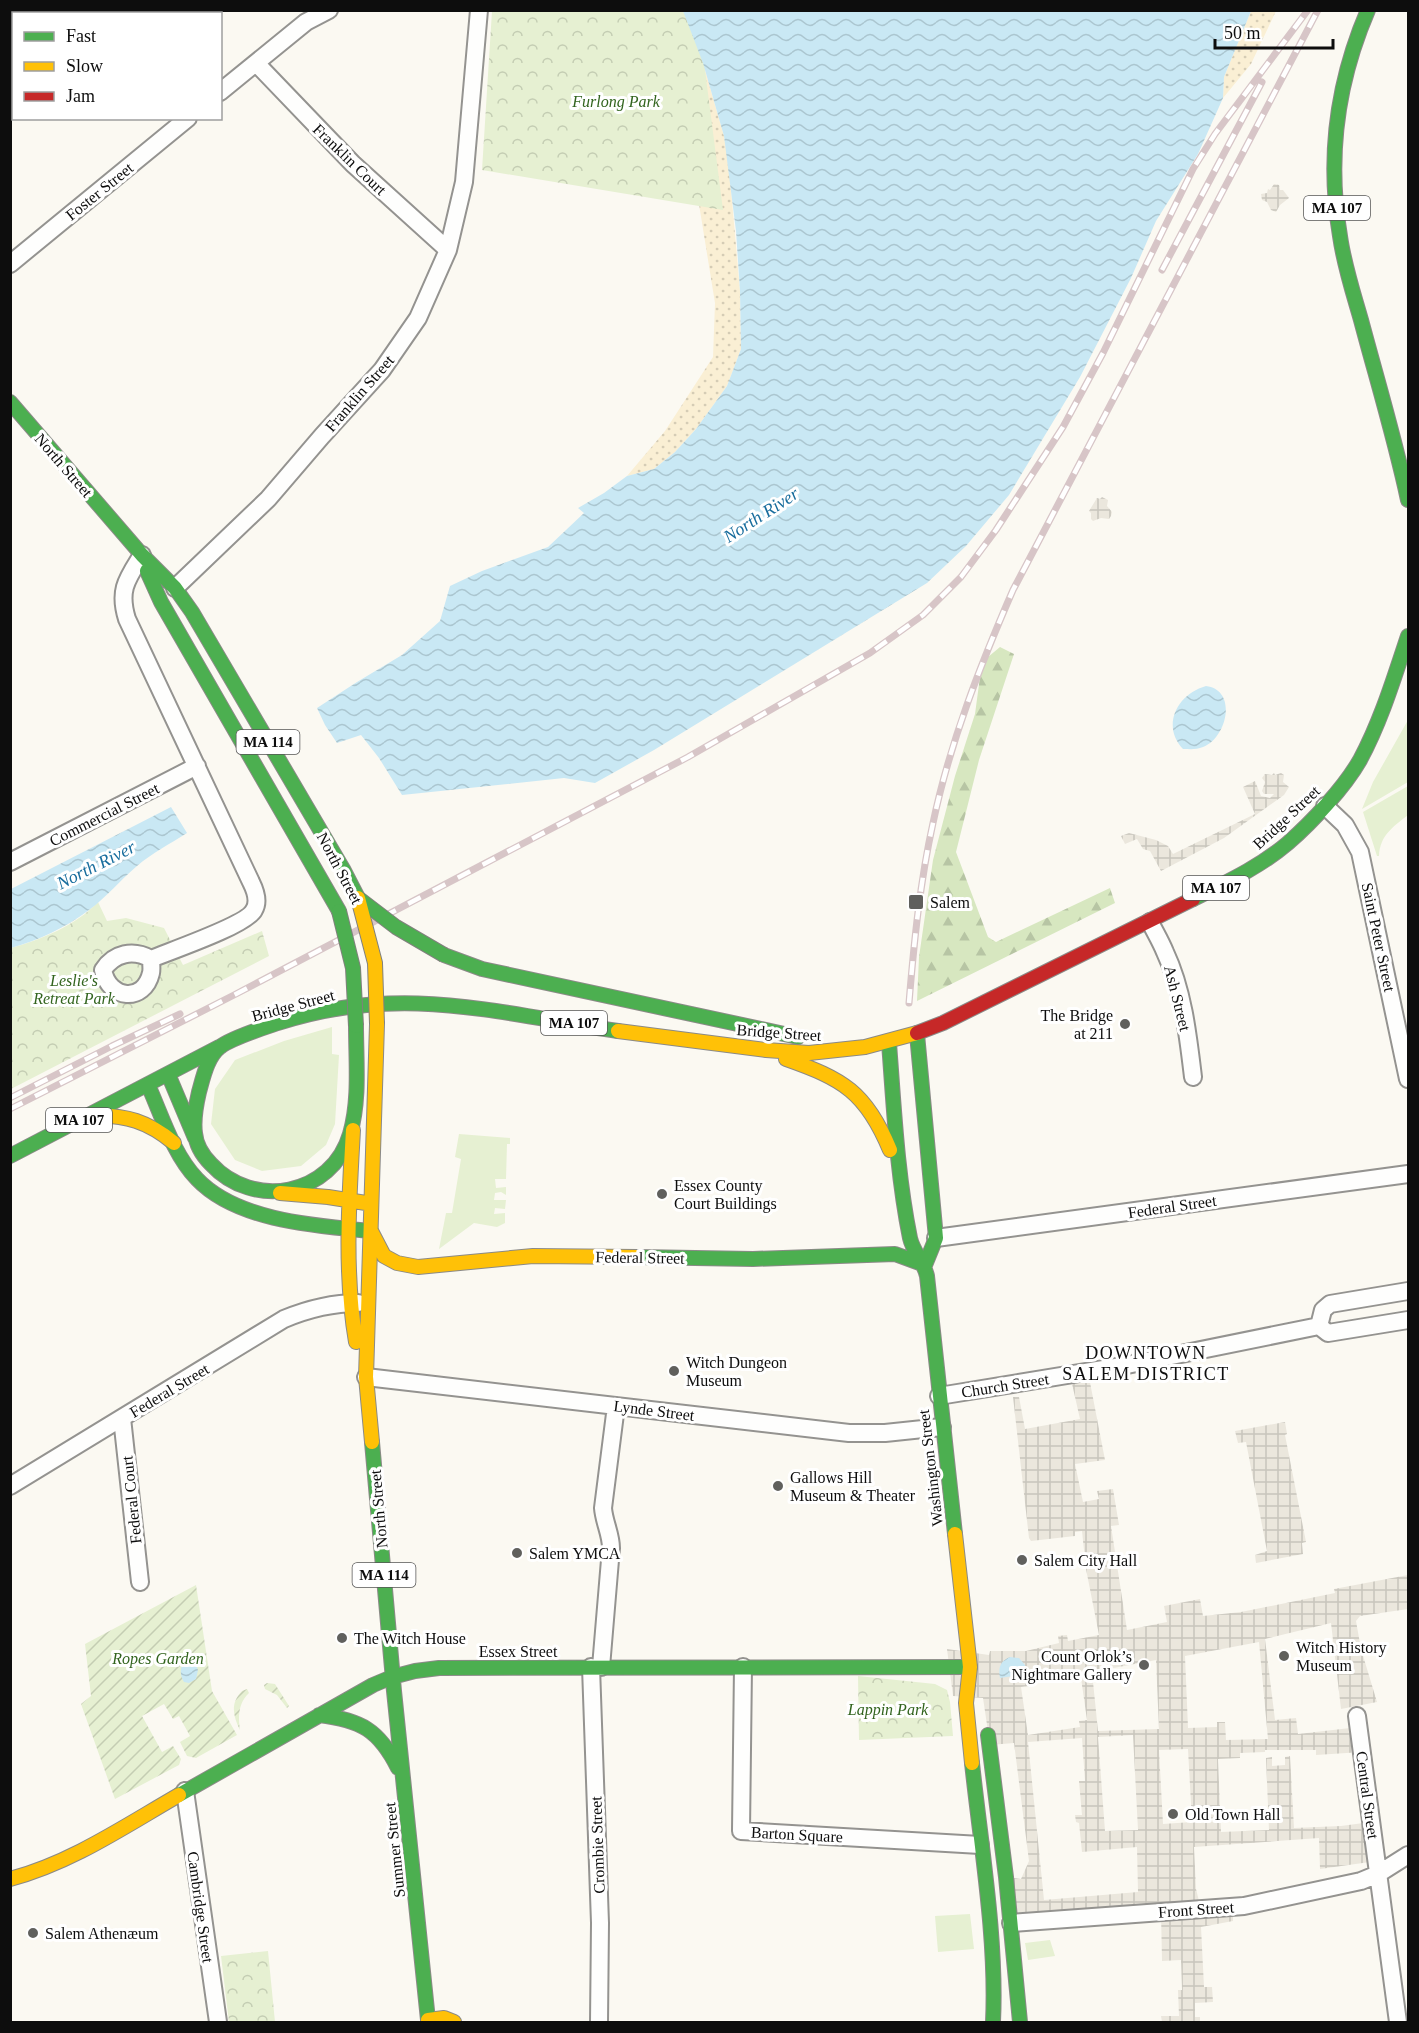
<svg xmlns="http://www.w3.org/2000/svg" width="1419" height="2033" viewBox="0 0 1419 2033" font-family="Georgia,serif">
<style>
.grass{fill:#e6f0d2}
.forest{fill:url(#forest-firs)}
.sand{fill:url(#sand-dots)}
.park{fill:url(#park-crowns)}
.garden{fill:url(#garden-furrows)}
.plaza{fill:url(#plaza-grid);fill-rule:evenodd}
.water{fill:url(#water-waves)}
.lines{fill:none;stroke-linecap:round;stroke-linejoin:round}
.street-casing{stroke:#949390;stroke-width:20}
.fast-casing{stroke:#8b8a87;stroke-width:16}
.slow-casing{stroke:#8b8a87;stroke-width:16}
.jam-casing{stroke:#8b8a87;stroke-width:16}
.street{stroke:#fefefd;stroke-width:16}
.fast{stroke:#4caf50;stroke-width:14}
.slow{stroke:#ffc107;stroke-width:14}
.jam{stroke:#c62828;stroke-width:14}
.rail-casing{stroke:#d7c5c7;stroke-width:7}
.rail{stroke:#fff;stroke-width:4.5;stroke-dasharray:14;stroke-linecap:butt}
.fast-bridge-casing{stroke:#81817d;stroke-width:16;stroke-linecap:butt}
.slow-bridge-casing{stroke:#81817d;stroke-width:16;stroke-linecap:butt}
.fast-bridge{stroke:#4caf50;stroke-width:14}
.slow-bridge{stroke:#ffc107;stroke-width:14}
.poi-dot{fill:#60605d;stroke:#fff;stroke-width:2}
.labels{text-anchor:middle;stroke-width:6;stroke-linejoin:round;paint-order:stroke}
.shield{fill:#fff;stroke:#565656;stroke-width:1.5}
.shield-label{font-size:15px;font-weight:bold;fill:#0d0d0d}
.park-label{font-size:16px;font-style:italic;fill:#32641e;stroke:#fff}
.street-label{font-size:16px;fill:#0d0d0d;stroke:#fff}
.poi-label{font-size:16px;fill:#0d0d0d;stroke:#fff;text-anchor:start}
.water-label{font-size:18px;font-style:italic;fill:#186d9d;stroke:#fff}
.neighbourhood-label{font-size:18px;letter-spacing:1.5px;fill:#0d0d0d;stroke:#fff}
</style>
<defs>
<pattern id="forest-firs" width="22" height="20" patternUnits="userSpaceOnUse" patternTransform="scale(1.5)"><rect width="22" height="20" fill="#d7e7c0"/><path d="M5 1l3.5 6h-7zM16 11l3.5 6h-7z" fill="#b7c5a4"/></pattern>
<pattern id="sand-dots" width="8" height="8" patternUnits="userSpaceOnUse" patternTransform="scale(1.5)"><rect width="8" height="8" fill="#faefd4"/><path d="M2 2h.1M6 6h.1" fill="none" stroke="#d5ccb5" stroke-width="1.8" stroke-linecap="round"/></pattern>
<pattern id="park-crowns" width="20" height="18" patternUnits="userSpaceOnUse" patternTransform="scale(1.5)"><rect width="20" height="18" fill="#e6f0d2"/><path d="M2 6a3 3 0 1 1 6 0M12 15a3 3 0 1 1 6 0" fill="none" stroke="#c4cdb3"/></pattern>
<pattern id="garden-furrows" width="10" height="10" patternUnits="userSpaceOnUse" patternTransform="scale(1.5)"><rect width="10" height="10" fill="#e6f0d2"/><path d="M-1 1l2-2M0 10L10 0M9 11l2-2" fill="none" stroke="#c4cdb3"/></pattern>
<pattern id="plaza-grid" width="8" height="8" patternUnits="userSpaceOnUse" patternTransform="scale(1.5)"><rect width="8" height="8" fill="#ebe7dd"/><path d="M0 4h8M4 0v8" fill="none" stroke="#c8c5bc"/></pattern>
<pattern id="water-waves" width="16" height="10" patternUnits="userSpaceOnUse" patternTransform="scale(1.5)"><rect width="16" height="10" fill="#c9e8f4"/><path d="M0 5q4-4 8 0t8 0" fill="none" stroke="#abc6d0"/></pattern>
</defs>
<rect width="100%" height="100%" fill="#fbf9f2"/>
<path class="grass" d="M1408 720V782L1362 809 1373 782Z
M1408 786V815C1393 827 1380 835 1379 856H1377L1363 812Z
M332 1027V1054L339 1055 335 1124 326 1145 301 1166 262 1171 235 1160 211 1124 215 1089 235 1060 284 1041Z
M459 1134 510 1138V1144H507L506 1179H495L496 1188 506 1187V1195L501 1192 495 1193 494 1200H506L505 1209 495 1208 494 1214 505 1213V1223L497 1227 474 1223 439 1249 446 1213H452L461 1159 455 1157Z
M970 1914 974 1949 938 1952 935 1916Z
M1050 1940 1055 1956 1028 1960 1025 1943Z"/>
<path class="forest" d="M1000 647 1014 654 979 760 956 852 988 937 996 942 1110 888 1115 903 917 1001 919 957 933 860 955 776 975 714 982 662Z"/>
<path class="sand" d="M1251 11H1276L1251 64 1223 98 1224 77Z
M703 63 724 136 729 167 740 291 741 349 727 386 696 429 675 452 654 469 627 476 665 431 713 357 715 303 697 192Z"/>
<path class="park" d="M492 11H704L705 70 723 210 482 170Z
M98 902 107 921 126 918 164 928 183 965 262 931 269 956 11 1089V948C42 939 75 926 98 902Z
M858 1676 935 1684 947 1690 950 1702 953 1736 859 1740Z
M268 1951 275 2022H229L221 1956Z"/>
<path class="garden" d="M196 1585 212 1691 237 1735 196 1758 187 1756 180 1742 190 1736 179 1716 173 1719 164 1704 142 1716 162 1752 173 1746 181 1759 179 1765 115 1799 81 1704 91 1696 85 1644Z
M267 1683 275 1684 289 1706 287 1708 277 1695 265 1689 264 1685Z
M247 1689 249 1693C238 1703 238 1718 240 1730 233 1716 230 1703 242 1691Z"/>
<path class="plaza" d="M1274 184 1279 185 1280 190H1283L1289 198 1280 205 1276 212 1271 210 1267 202 1262 200 1261 194 1267 193 1268 189 1270 190Z
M1102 497 1108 500 1107 506 1112 512 1111 516 1109 519 1101 518 1093 521 1091 519V513L1089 511 1097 498 1100 499Z
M1274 773 1275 775 1281 773 1284 775 1283 782 1289 787 1284 795 1224 838 1161 871 1150 851 1143 849 1137 839 1125 844 1121 836 1129 833 1156 840 1168 846 1173 854 1255 814 1243 787 1255 781 1261 796 1270 798 1274 794H1264L1262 791 1265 782 1262 778 1265 774 1272 775Z
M1088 1372 1105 1460 1075 1464 1083 1502 1099 1499 1097 1491 1113 1489 1119 1525 1111 1526 1127 1630 1167 1622 1164 1606 1200 1599 1203 1616 1241 1612 1335 1593 1334 1589 1408 1575V1609L1360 1616 1356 1621 1361 1649 1377 1702 1341 1709 1331 1623 1265 1639 1275 1720 1296 1718 1298 1734 1359 1727 1362 1752 1316 1755V1750H1265V1752L1240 1753V1758L1218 1759 1221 1832 1269 1830 1266 1758 1272 1757V1766L1285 1765V1757L1290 1756 1294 1828 1341 1826 1371 1822 1377 1861 1320 1869 1319 1838 1194 1847 1196 1889 1201 1909 1233 1907V1921L1201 1927 1204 1987H1212L1213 2002 1195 2003V2017H1200V2022H1162L1161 2016H1179L1178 1990H1182L1181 1960 1162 1961 1161 1912 1011 1923 1006 1877 1021 1879 1029 1861 1014 1743 990 1745 983 1698 953 1696 947 1649 989 1655 990 1651H1026L1059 1643 1058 1636 1067 1635 1068 1641 1099 1635 1086 1569 1082 1531 1075 1532V1536L1031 1541 1029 1538 1013 1397H1019L1025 1429 1080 1419 1070 1375ZM1259 1642 1268 1739 1226 1740 1225 1722H1217V1727L1188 1728 1185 1656ZM1156 1660 1159 1729 1098 1731 1092 1672ZM1072 1676 1073 1679 1081 1678 1087 1720 1079 1721 1080 1727 1028 1735 1021 1687 1029 1686 1030 1683ZM1133 1735 1138 1830 1105 1831 1098 1737ZM1082 1738 1085 1781H1079L1082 1815H1075L1076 1822 1079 1823 1082 1852 1137 1847 1138 1892 1044 1900 1028 1742ZM1188 1749 1192 1822 1163 1824 1159 1750Z
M1285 1422 1287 1434 1285 1435 1306 1542 1302 1543 1303 1554 1256 1563 1255 1555 1267 1551 1246 1442 1238 1443 1235 1431Z"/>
<path class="water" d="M683 11H1251L1224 77 1223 98 1198 154 1156 221 1131 278 1080 377 1009 495 966 546 927 583 654 750 595 783 564 778 402 795 379 758 361 735 337 743 325 725 317 708 357 682 402 655 440 621 450 586 482 571 548 547 584 513 578 508 604 493 627 476 654 469 675 452 696 429 727 386 741 349 740 291 736 231 724 136 703 63Z
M1206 686C1238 690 1227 738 1203 747 1196 750 1190 749 1183 749 1161 726 1177 694 1206 686Z
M171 807 187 833C170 844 152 853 137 866 120 880 107 897 89 910 65 928 39 940 11 948V889Z
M1010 1657 1019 1658 1025 1665 1026 1674 1000 1678C998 1668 1000 1661 1010 1657Z
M186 1659 194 1660 198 1670 196 1679 189 1683 184 1682C179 1674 180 1665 186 1659Z"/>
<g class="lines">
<defs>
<path id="street" d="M72 14 76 10
M10 38 14 41
M10 62 14 60
M256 63 353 164 448 250
M220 92 306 22 329 10
M10 264 188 118
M142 555C127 579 118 590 127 619L251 882C255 890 259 902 254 910 247 925 170 951 151 959 151 963 152 969 151 973 144 1003 109 1000 103 970 114 953 133 949 151 959
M175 588 268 499 322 436 382 370 418 318 448 250 464 182 479 10
M1325 806 1345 825 1360 852 1408 1079
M10 862 197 766
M1150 922C1155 932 1161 942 1165 952 1183 990 1188 1035 1193 1077
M936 1238 1408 1174
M1319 1326 1323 1310 1330 1304 1408 1291
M366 1377 849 1433H885L942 1427
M939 1396 1122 1366 1319 1326 1328 1333 1408 1320
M122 1418 140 1582
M10 1486 284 1319C308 1309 332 1303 358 1303
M591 1667 600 1923 599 2022
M601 1667 611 1548C611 1534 604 1522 603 1508L616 1406
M743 1667 741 1831 980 1845
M1357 1716 1398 2022
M185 1791 218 2022
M1011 1923 1244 1906 1361 1881 1378 1874 1408 1855"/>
<path id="fast" d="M1368 10C1337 82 1327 159 1340 236 1344 265 1353 292 1361 320 1377 380 1395 439 1408 500
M10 402 142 555 175 588 192 612 343 869 358 898
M147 571 161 602 339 911
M1193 899C1225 883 1260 867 1288 843 1312 822 1344 788 1360 760 1381 721 1394 678 1408 636
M444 955 482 969 798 1037
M356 1026C356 1061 360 1100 350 1134 332 1196 253 1210 211 1164 203 1156 196 1145 195 1133 193 1119 196 1105 199 1092 203 1078 207 1057 220 1047 231 1038 263 1028 278 1023 402 983 495 1013 618 1031
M917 1034 936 1238 925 1265
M889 1043C894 1108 897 1174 910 1238 913 1252 924 1262 927 1276L955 1534
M168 1074 195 1138
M148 1085C162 1116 173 1154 197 1179 237 1221 316 1226 371 1231
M10 1156 219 1047
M637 1257 753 1259 895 1254 925 1265
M372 1442 394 1691 428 2020
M392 1677 415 1671 439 1668 970 1667
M319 1715C361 1720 379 1730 398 1768
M988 1735 1006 1877 1020 2022
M972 1763C981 1847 997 1939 993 2022
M179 1795 373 1685 392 1677"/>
<path id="slow" d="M618 1031 766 1050 809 1053 865 1047 917 1033
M786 1059C843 1079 866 1092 890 1150
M92 1116C125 1114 149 1122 174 1143
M353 1130C349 1201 344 1272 356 1342
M280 1193 328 1197 366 1203
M371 1231 384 1256 397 1263 418 1267 533 1256 637 1257
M372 1442 366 1377 377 1024
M955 1534 970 1667 966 1703 972 1763
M10 1879C71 1863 125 1826 179 1795
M428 2020 444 2018 454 2022"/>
<path id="jam" d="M917 1033 943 1023 1193 899"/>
</defs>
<use href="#street" class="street-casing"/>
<use href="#fast" class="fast-casing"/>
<use href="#slow" class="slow-casing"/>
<use href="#jam" class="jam-casing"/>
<use href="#street" class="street"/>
<use href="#fast" class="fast"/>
<use href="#slow" class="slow"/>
<use href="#jam" class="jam"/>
<defs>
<path id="rail" d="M1162 270 1262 82
M909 1003C914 942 920 882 933 823 950 742 980 666 1013 590L1318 10
M10 1098 112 1046 180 1014
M10 1109 234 995 688 757 870 653 923 615 961 577 996 530 1063 427 1103 353 1193 169 1215 134 1308 10"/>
</defs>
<use href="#rail" class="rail-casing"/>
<use href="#rail" class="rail"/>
<defs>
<path id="fast-bridge" d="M358 898 396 927 444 955
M339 911 353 968 356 1026"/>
<path id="slow-bridge" d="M358 898 375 963 377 1024"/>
</defs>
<use href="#fast-bridge" class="fast-bridge-casing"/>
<use href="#slow-bridge" class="slow-bridge-casing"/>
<use href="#fast-bridge" class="fast-bridge"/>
<use href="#slow-bridge" class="slow-bridge"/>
</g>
<g class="poi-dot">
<rect x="908" y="894" width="16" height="16" rx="3"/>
<circle cx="1125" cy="1024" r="6"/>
<circle cx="662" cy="1194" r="6"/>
<circle cx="674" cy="1371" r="6"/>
<circle cx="778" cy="1486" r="6"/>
<circle cx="517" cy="1553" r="6"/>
<circle cx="1022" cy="1560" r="6"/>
<circle cx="342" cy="1638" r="6"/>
<circle cx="1284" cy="1656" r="6"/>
<circle cx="1144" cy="1665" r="6"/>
<circle cx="1173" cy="1814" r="6"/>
<circle cx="33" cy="1933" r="6"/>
</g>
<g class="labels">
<g class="shield">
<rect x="1304" y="196" width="66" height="24" rx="4.5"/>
<rect x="236.5" y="730" width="63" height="24" rx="4.5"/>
<rect x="1183" y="876" width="66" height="24" rx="4.5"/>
<rect x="541" y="1011" width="66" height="24" rx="4.5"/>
<rect x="46" y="1108" width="66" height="24" rx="4.5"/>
<rect x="352.5" y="1563" width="63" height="24" rx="4.5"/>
</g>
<g class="shield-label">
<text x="1337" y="213">MA 107</text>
<text x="268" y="747">MA 114</text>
<text x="1216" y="893">MA 107</text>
<text x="574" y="1028">MA 107</text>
<text x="79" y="1125">MA 107</text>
<text x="384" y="1580">MA 114</text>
</g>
<g class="park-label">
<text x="616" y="107">Furlong Park</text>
<text x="74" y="986">Leslie's<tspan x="74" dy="18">Retreat Park</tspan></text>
<text x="158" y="1664">Ropes Garden</text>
<text x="888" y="1715">Lappin Park</text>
</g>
<g class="street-label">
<text transform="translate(350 159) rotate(44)" y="6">Franklin Court</text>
<text transform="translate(99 191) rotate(-39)" y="6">Foster Street</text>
<text transform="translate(359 393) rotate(-49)" y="6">Franklin Street</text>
<text transform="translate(64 465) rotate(49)" y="6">North Street</text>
<text transform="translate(104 814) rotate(-27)" y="6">Commercial Street</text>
<text transform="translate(1286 817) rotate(-43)" y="6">Bridge Street</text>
<text transform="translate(340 868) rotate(62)" y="6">North Street</text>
<text transform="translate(1379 937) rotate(78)" y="6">Saint Peter Street</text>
<text transform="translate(1178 998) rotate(76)" y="6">Ash Street</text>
<text transform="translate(293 1005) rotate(-15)" y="6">Bridge Street</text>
<text transform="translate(779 1032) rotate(4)" y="6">Bridge Street</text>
<text transform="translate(1172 1206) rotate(-8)" y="6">Federal Street</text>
<text transform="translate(640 1257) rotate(1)" y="6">Federal Street</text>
<text transform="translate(1005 1385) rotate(-9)" y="6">Church Street</text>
<text transform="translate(169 1390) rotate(-31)" y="6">Federal Street</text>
<text transform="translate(654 1410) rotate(7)" y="6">Lynde Street</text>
<text transform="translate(930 1468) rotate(-97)" y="6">Washington Street</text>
<text transform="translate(131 1500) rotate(-96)" y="6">Federal Court</text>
<text transform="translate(378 1509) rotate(-95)" y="6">North Street</text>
<text x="518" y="1657">Essex Street</text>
<text transform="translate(1368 1795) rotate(82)" y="6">Central Street</text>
<text transform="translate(797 1834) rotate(3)" y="6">Barton Square</text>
<text transform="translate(597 1845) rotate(-92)" y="6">Crombie Street</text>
<text transform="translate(394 1850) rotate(-96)" y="6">Summer Street</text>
<text transform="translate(201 1907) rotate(82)" y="6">Cambridge Street</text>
<text transform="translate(1196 1909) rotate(-4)" y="6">Front Street</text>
</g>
<g class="poi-label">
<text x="930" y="908">Salem</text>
<text x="1113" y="1021" text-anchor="end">The Bridge<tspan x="1113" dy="18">at 211</tspan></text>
<text x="674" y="1191">Essex County<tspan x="674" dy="18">Court Buildings</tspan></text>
<text x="686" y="1368">Witch Dungeon<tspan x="686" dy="18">Museum</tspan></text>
<text x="790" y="1483">Gallows Hill<tspan x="790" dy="18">Museum &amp; Theater</tspan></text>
<text x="529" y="1559">Salem YMCA</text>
<text x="1034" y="1566">Salem City Hall</text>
<text x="354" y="1644">The Witch House</text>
<text x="1296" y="1653">Witch History<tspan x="1296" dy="18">Museum</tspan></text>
<text x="1132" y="1662" text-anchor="end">Count Orlok’s<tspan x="1132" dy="18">Nightmare Gallery</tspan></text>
<text x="1185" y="1820">Old Town Hall</text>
<text x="45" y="1939">Salem Athenæum</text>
</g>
<g class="water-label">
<text transform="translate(761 515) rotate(-33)" y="6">North River</text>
<text transform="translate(96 865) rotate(-27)" y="6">North River</text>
</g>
<g class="neighbourhood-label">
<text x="1146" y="1359">DOWNTOWN<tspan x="1146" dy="21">SALEM DISTRICT</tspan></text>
</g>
</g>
<rect width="1419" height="2033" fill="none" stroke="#0d0d0d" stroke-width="24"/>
<rect x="12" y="12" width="210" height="108" fill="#ffffff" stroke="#9e9e9e" stroke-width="1.5"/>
<rect x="24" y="32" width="30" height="9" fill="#4caf50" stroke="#9e9e9e" stroke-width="1.5"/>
<text x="66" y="42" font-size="18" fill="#0d0d0d">Fast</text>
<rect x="24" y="62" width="30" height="9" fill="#ffc107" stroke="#9e9e9e" stroke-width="1.5"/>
<text x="66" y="72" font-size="18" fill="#0d0d0d">Slow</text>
<rect x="24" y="92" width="30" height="9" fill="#c62828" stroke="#9e9e9e" stroke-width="1.5"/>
<text x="66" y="102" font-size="18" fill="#0d0d0d">Jam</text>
<path d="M1215 39v9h118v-9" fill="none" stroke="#0d0d0d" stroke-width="3"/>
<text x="1224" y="39" font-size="18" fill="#0d0d0d" stroke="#ffffff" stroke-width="4.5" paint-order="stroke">50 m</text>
</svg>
